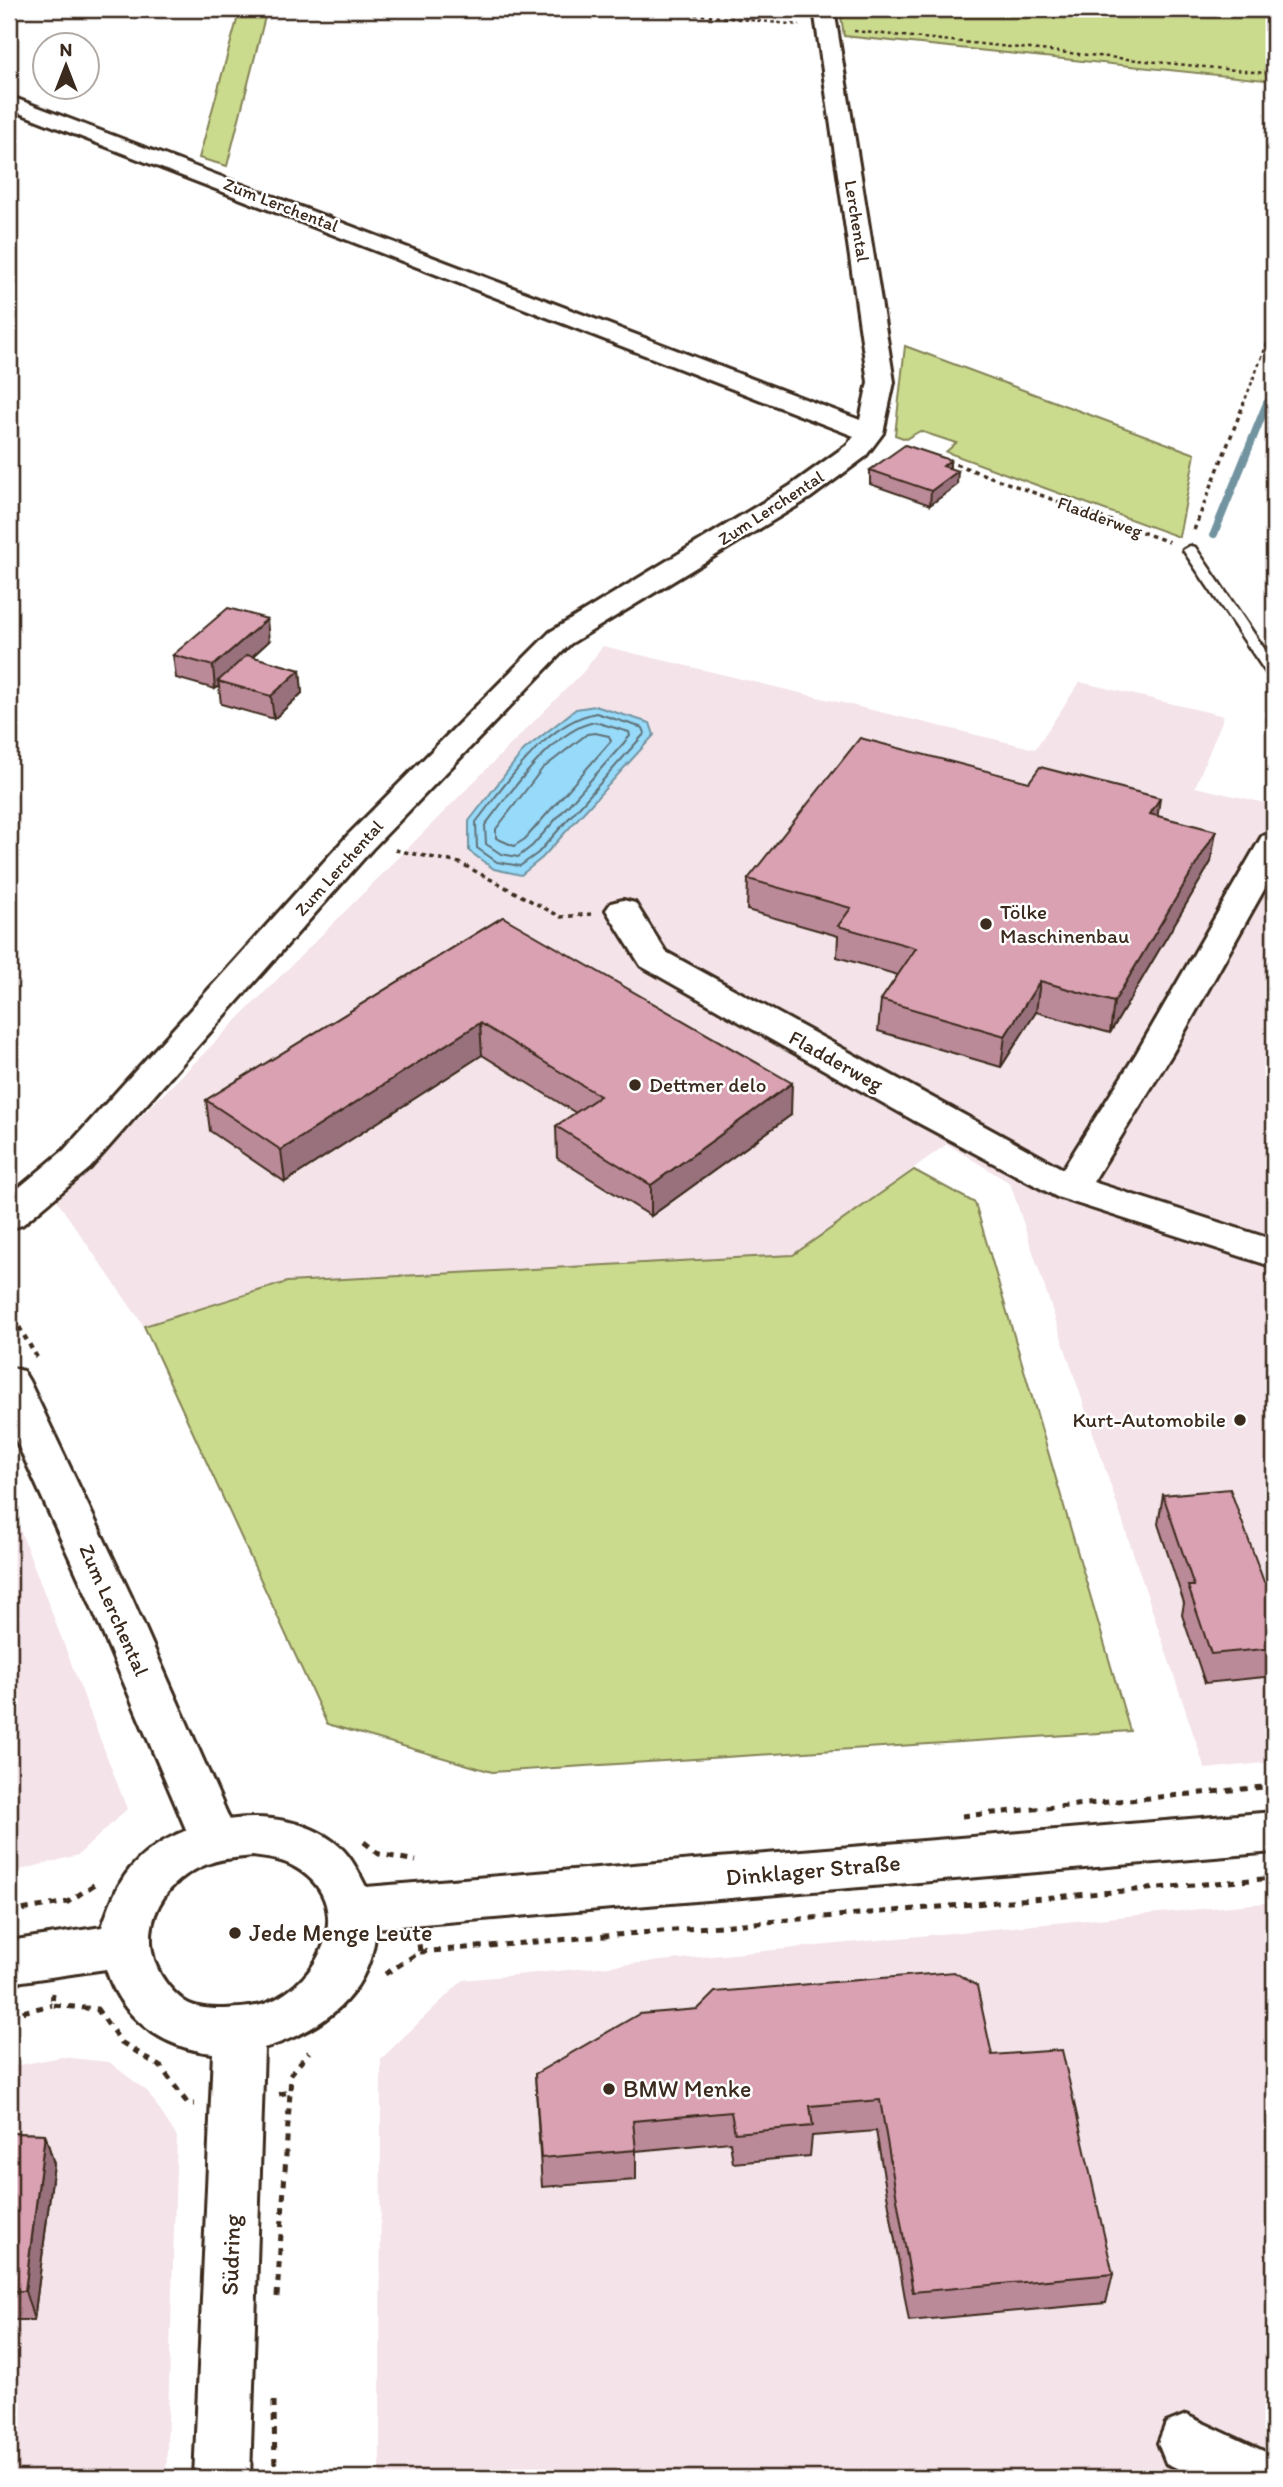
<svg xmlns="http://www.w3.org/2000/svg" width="1283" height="2487" viewBox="0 0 1283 2487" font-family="Itim,sans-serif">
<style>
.built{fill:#f4e3e8}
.green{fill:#cbdb8e;stroke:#838256;stroke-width:2}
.water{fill:#97daf9;stroke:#7294a1;stroke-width:2}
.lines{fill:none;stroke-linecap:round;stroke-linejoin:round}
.shore{stroke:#607076;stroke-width:2}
.stream-far1{stroke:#7294a1;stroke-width:6}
.stream{stroke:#7294a1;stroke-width:8}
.lane-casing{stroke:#3b2a1e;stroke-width:5}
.street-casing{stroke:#3b2a1e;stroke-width:6}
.secondary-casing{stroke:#3b2a1e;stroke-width:6}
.path-far3{stroke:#3b2a1e;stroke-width:2.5;stroke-dasharray:3.5 3.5;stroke-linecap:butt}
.path-far2{stroke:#3b2a1e;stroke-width:3.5;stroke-dasharray:4.5 4.5;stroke-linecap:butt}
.path-far1{stroke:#3b2a1e;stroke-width:4.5;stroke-dasharray:5 5;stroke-linecap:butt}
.path{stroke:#3b2a1e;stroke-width:5;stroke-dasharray:7 7;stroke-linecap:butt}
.lane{fill:#fff;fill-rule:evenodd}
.street{fill:#fff;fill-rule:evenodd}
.secondary{fill:#fff;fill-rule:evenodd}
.wall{fill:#bb8a98;stroke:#3b2a1e;stroke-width:2}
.shaded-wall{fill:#98717c;stroke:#3b2a1e;stroke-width:2}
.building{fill:#d9a1b1;stroke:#3b2a1e;stroke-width:2}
.poi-dot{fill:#3b2a1e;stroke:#fff;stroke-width:2.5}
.labels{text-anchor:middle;stroke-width:5;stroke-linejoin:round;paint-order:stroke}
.far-street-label{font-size:18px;fill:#3b2a1e;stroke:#fff}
.poi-label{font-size:21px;fill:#3b2a1e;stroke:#fff;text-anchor:start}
.street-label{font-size:21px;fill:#3b2a1e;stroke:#fff}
.near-street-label{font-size:24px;fill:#3b2a1e;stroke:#fff}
.near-poi-label{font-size:24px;fill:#3b2a1e;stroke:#fff;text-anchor:start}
</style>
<rect width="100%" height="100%" fill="#fff"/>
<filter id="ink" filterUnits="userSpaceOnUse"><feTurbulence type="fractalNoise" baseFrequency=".0143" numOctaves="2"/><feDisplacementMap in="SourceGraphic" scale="14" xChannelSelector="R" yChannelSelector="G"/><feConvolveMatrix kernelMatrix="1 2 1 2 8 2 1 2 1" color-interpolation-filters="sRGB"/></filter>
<g filter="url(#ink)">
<path class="built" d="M603 646 1035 749 1080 682 1224 716 1195 787 1274 805V1762L1205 1769 1010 1183 947 1144 793 1255 287 1282 144 1326 57 1201 584 671Z
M9 1501 127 1809 78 1855 9 1873Z
M1274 1902V2478H380L381 2059 463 1980Z
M61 2057 109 2062 148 2092 177 2137 166 2478H9V2067Z"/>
<path class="green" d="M240 9H267L227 166 199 158Z
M840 9H1274V81L844 36Z
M905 346 1195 454 1179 537 946 452 956 443 920 431 906 439 895 435Z
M914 1170 975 1203 1130 1731 492 1772 327 1724 144 1326 287 1282 793 1255Z"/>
<path class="water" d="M595 706 650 723 654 735 542 858 521 875 494 869 469 851V821L524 750 576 709Z"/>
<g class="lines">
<path class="shore" d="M596 713 643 728 645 733 538 853 520 866 497 862 477 848 476 822C506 784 546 722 596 713Z
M595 722 629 732 630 736 532 846 518 857 501 854 486 844 485 825C510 793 554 729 595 722Z
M595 733 609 736 611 741 525 839 514 846 496 838V829L542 769 587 734Z"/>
<path class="stream-far1" d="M1267 405 1274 387"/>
<path class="stream" d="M1214 534 1267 403"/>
<defs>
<path id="lane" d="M1190 546 1195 547 1274 663V678L1269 677 1183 550Z"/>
<path id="street" d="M814 9H834L894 382 883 433 865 457 810 498 570 644 372 849 90 1168 22 1225 9 1229V1196L64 1150 348 835 550 632 790 486 847 445 854 436 9 109V96L860 420 868 382Z
M1274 833V872L1172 1054 1093 1182 1274 1240V1267L1057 1197 913 1120 641 966 606 910 611 903 623 900 635 903 666 952 1063 1169 1136 1054 1258 843 1262 836Z
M9 1367 23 1371 29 1381 131 1596 239 1841 232 1855 215 1861 198 1855 191 1841 87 1596 9 1425Z
M1186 2415 1274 2456V2478H1198L1166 2463 1158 2443 1166 2423Z"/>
<path id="secondary" d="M1274 1812V1852L376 1928C371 1995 323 2030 264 2048L250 2478H194L213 2053C162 2048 121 2018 106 1969L9 1983V1941L102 1927C109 1907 116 1886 130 1869 174 1815 286 1798 340 1847 352 1858 359 1873 366 1887ZM252 1856C266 1858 281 1859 293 1866 358 1901 323 1981 267 2003 254 2008 239 2008 225 2009 212 2009 196 2009 184 2001 129 1959 146 1885 210 1863 223 1858 238 1858 252 1856Z"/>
</defs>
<use href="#lane" class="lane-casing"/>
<use href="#street" class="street-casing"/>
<use href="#secondary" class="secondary-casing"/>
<path class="path-far3" d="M639 9 800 25
M854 31 1274 74
M1243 405 1274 326"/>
<path class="path-far2" d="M947 461 1169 542
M1194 530 1244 403
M395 850 460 863 561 917 591 914"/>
<path class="path-far1" d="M9 1310 39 1361"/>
<path class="path" d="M962 1816 1274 1786
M364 1842 379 1854 416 1861
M9 1912 68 1902 98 1882
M420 1952 1274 1878
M385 1974 420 1952 419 1943
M53 1993 52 2005 97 2009 121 2042 161 2067 188 2104H194
M9 2015 52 2005
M279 2094 290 2092 291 2074 309 2052
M277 2297 290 2092
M274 2401 275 2478"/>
<use href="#lane" class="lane"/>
<use href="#street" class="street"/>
<use href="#secondary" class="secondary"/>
</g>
<path class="wall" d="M950 460V468L957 485 930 505 870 484V470Z
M269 641 252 657 300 670 302 693 274 719 221 704 219 686 215 689 176 678 173 655Z
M1157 816 1211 862 1110 1033 1036 1012 1001 1067 878 1031 881 1000 898 975 837 957 838 936 747 910 748 879Z
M503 917 791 1115 651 1216 557 1158 556 1126 576 1113 482 1055 285 1182 210 1131 206 1100Z
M1163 1495 1264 1582 1274 1581V1676L1205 1683 1182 1615 1184 1603 1158 1524Z
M992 2055 1113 2274 1106 2303 909 2321 876 2131 812 2136 810 2156 733 2163 730 2142 636 2151V2180L542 2187 535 2074Z
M9 2133 45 2134 54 2164 34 2320H9Z"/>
<path class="shaded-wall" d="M950 460 949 475 943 466Z
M958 471 957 485 930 505 931 491Z
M267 619 269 641 223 683 218 681 219 686 215 689 213 666Z
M300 670 302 693 274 719 271 696Z
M1160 798 1156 828 1150 814Z
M1216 831 1211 862 1110 1033 1114 1002Z
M1040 981 1036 1012 1001 1067 1005 1036Z
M480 1023 482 1055 285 1182 281 1150Z
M792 1083 791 1115 651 1216V1185Z
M45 2134 54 2164 34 2320 25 2291Z"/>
<path class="building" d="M905 445 950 460 943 466 958 471 931 491 870 470Z
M228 608 267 619 213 666 173 655Z
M247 655 300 670 271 696 218 681Z
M860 738 1029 782 1040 767 1160 798 1150 814 1216 831 1114 1002 1040 981 1005 1036 881 1000 916 948 838 926 851 908 748 879Z
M503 917 792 1083 651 1185 556 1126 600 1096 480 1023 281 1150 206 1100Z
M1230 1489 1264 1582 1274 1581V1648L1211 1654 1188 1586H1194L1163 1495Z
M954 1972 977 1986 992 2055 1062 2050 1113 2274 913 2292 880 2100 810 2106 813 2126 735 2133 731 2112 633 2121 636 2150 541 2158 535 2074 639 2014 698 2009 715 1992Z
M9 2133 45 2134 25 2291H9Z"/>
</g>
<g class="poi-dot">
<circle cx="986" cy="924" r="7"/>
<circle cx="635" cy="1085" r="7"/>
<circle cx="1240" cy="1420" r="7"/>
<circle cx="235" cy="1933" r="7"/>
<circle cx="609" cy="2089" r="7"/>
</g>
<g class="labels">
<g class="far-street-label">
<text transform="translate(281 205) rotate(21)" y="6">Zum Lerchental</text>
<text transform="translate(857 221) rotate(81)" y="6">Lerchental</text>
<text transform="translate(771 508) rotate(-33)" y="6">Zum Lerchental</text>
<text transform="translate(1100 517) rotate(20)" y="6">Fladderweg</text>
<text transform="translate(339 868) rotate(-48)" y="6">Zum Lerchental</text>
</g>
<g class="poi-label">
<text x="1000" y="919">Tölke<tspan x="1000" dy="24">Maschinenbau</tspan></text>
<text x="649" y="1092">Dettmer delo</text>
<text x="1226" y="1427" text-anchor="end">Kurt-Automobile</text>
</g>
<g class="street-label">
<text transform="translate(836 1061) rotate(29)" y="7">Fladderweg</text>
<text transform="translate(114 1610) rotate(66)" y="7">Zum Lerchental</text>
</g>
<g class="near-street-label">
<text transform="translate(813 1870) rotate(-5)" y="8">Dinklager Straße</text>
<text transform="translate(231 2255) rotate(-88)" y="8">Südring</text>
</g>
<g class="near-poi-label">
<text x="249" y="1941">Jede Menge Leute</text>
<text x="623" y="2097">BMW Menke</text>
</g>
</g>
<rect width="1283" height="2487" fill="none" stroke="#fff" stroke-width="35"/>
<rect x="18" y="18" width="1248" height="2452" fill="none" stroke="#3b2a1e" stroke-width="2.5" filter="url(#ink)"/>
<g transform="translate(66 66)"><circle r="33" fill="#ffffff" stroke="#b1aaa5" stroke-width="2"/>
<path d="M0-5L12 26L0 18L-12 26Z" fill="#3b2a1e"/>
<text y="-10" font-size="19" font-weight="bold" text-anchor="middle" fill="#3b2a1e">N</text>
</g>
</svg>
